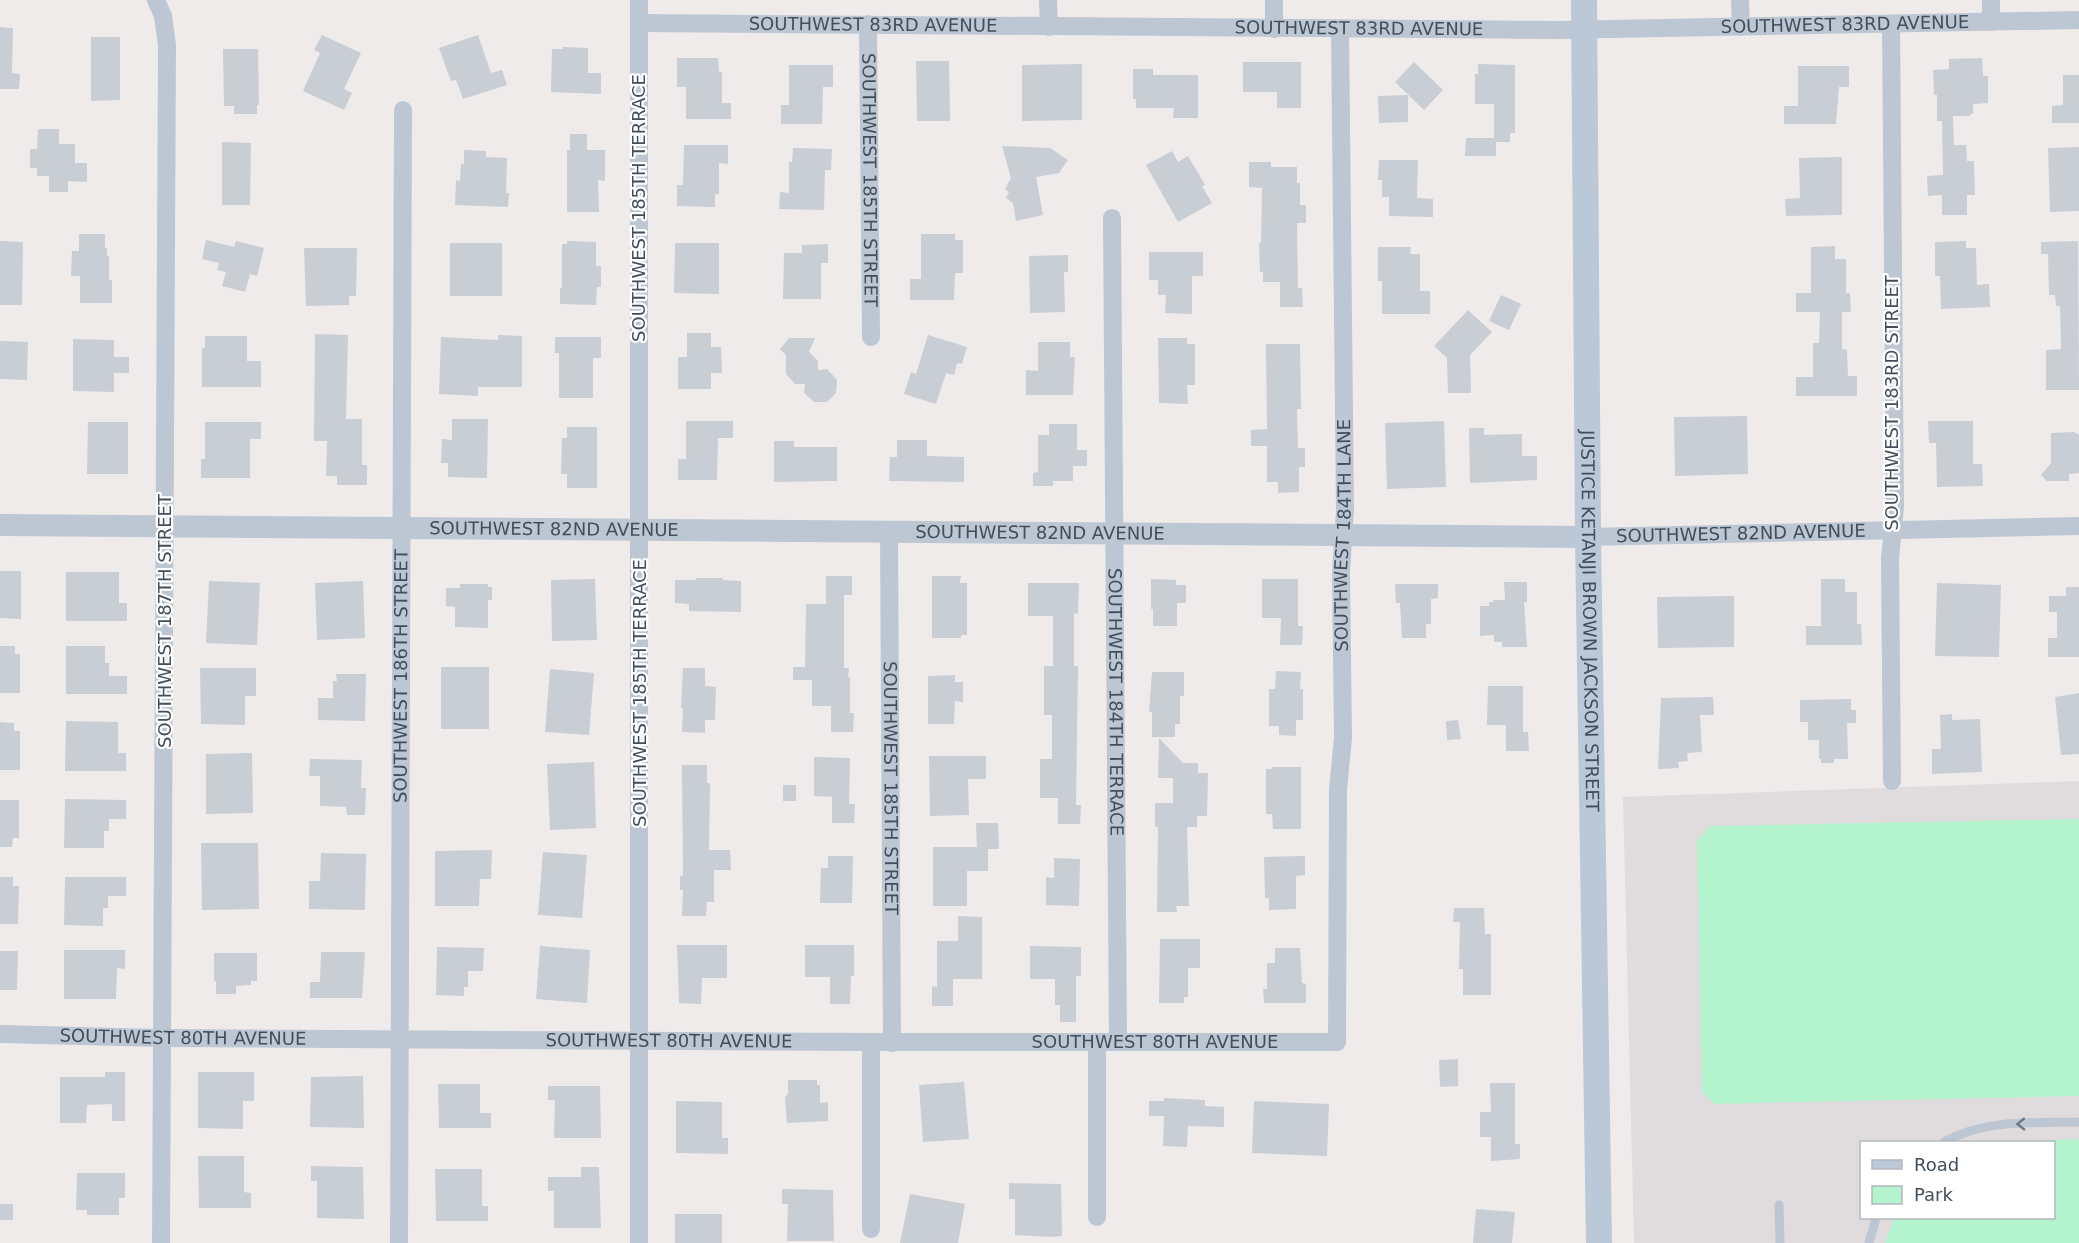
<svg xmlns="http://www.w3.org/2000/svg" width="2079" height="1243" viewBox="0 0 2079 1243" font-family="'DejaVu Sans',sans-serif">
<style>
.education{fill:#e0dcdd;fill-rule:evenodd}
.green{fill:#b3f3ce}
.building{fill:#c9cdd4}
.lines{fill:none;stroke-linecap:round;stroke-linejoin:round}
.service{stroke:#bdc7d3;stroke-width:9}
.minor{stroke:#bdc7d3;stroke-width:18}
.tertiary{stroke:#bdc7d3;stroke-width:22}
.secondary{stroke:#bbc8d7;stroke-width:26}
.oneway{stroke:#6d7885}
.labels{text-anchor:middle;stroke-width:4.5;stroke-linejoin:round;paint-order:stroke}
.street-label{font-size:18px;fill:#424e5b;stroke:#fff}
</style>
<rect width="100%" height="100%" fill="#efebeb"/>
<path class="education" d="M2079 781V1243H1634L1623 797ZM1862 1142H2054V1218H1862Z"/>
<path class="green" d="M2079 819V1096L1715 1104 1702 1092 1697 841 1710 826Z
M2079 1139V1243H1885L1894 1218H2054V1142H1994Z"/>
<path class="building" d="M0 27 13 28 12 73 20 74 19 89H0Z
M322 35 361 53 344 89 352 93 344 110 303 91 320 53 314 50Z
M478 35 491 73 502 70 507 85 463 99 456 80 451 81 439 48Z
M91 37H120V100L91 101Z
M563 47 588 48V73H601V94L551 92 552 49H563Z
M223 49H258L259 105H257V114H234V106H224Z
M677 58H718L719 72H722V103H731V119H686V87H677Z
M1982 58 1983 76H1988V103L1973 104V114H1970V116H1953L1954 145H1966L1967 161H1974L1975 195H1967V215H1942V195L1928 196 1927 176 1943 175 1942 121H1937V95H1934L1933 70 1949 69V59Z
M916 61H949L950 121H917Z
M1243 62H1301V108H1277V92H1243Z
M1414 62 1443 90 1424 110 1395 82Z
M1082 64V120L1022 121V65Z
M1478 64 1515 65V133H1510V142H1496V156H1465L1466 138H1494V104H1475V74H1478Z
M789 65H833V87H823L822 124H781V105H789Z
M1798 66H1849V87H1839L1836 124H1784V106H1798Z
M1133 69H1153V75H1198V118H1173L1174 108H1136V99H1133Z
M2063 75H2079V123H2052V106L2063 105Z
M1408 95V122L1379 123 1378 96Z
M38 129H59V144H75V163H87V182L68 181V192H49V176H37V168H30V149H37Z
M570 134H587V150H605V181L598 180 599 212H567V150H570Z
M222 142 251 143 250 205H222Z
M684 145H728V164L719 163V194H715V207L677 206V185H683Z
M1002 146 1050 148 1068 160 1059 173 1036 177 1043 215 1016 221 1013 203 1006 198 1009 192 1005 189 1011 178Z
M2079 147V211L2050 212 2048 148Z
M793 148 832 149 831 170H825L824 210 779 209 780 192 789 193V162H792Z
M464 150 486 151V157L507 158 506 193H509L508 207 455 205 456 180 460 181 461 164H464Z
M1172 151 1178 162 1188 156 1205 185 1202 186 1212 203 1178 222 1146 165Z
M1842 157V215L1786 216 1785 199 1800 198 1799 158Z
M1379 160H1418L1417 198 1433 199V217L1389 216V197H1382V180H1378Z
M1249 162H1271V167H1297V183H1300V205H1306V223H1297L1298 288H1302L1303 307H1280V282H1263V272H1260L1259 243H1261L1262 188 1249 187Z
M79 234H105V248H107V256H109V280H112V303H80V276H71L72 251H79Z
M921 234H955V240H963V273H955L954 300H910V279H921Z
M206 240 234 247 236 241 264 248 257 276 250 274 245 292 222 286 226 272 217 270 219 263 202 259Z
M0 241 23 242 22 305H0Z
M567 241 596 242V266H601V287H597L596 305 560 304V288H562V244H567Z
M1966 241V248H1976L1977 285 1989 284 1990 307 1941 309 1940 276H1935V242Z
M2078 241 2079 390H2046V350L2061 349 2060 306H2056L2055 295H2049L2048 254H2041V242Z
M450 243H502V296H450Z
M675 243H719V294L674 293Z
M828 244V263H821V299H783L784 253H802V245Z
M1835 246V259H1846V293H1850L1851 312H1842V349L1847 350 1848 376H1857V396H1796V377H1813V343H1819L1820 312H1796V293H1811V247Z
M1378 247H1411L1410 254H1420V291H1430V314H1382V281H1378Z
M304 248H357L356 296H349V305L306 306Z
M1149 252H1203V276H1192V314L1165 313 1166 295H1158V280H1149Z
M1068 255V272H1064L1065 312 1030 313 1029 256Z
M1501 295 1521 304 1509 330 1489 321Z
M1468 310 1492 332 1470 355 1471 393H1448L1447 358 1434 346Z
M687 333H711V347H721L722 373H711V389H678V357H687Z
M315 334 348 335 346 419H362V465H367V485H337V476H326L327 441H314Z
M498 335 522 336V387H478V396L439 394 441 337 498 340Z
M928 335 967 347 962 364 957 363 954 375 946 373 936 404 904 394 911 372 916 374Z
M205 336H247V361H261V387H202V348H205Z
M555 337H601V358H593V398H559V353H555Z
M789 338H815L809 352 818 361V370L827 369 837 380 836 393 827 402H814L804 393 805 384H795L786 374V355L780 349Z
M1158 338H1187V344H1195V385H1187L1188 404 1159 403Z
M73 339 114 340V357H129V373H114V392L73 391Z
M0 341 28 342 27 380 0 379Z
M1038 342H1070V357H1075L1073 395H1026V370L1038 371Z
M1266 344H1300L1301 409H1297L1298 448H1305V467H1299V492L1278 493V482H1267V446H1251V430L1267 429Z
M1747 416 1748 474 1675 476 1674 417Z
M452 419H488L487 478 448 477V463H441L442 439 452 440Z
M686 421H733V438H718L717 480H678V459H686Z
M1444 421 1446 487 1387 489 1385 423Z
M1928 421H1973V464H1982L1983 486 1937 487 1936 443H1929Z
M88 422H128V474H87Z
M205 422H261V439H250V478H201V459H205Z
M1049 424H1077V450H1087V466H1073V481H1053V486H1033V473L1038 472V435H1049Z
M567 427H597V488H567V474H561L562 438H567Z
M1469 428H1484V435L1522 434V456H1537V480L1470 483Z
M2074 432 2079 435V473L2069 474V481H2047L2041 475 2051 463V433Z
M897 440H927V456L964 457V482L889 481 890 457H897Z
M774 441H794V447H837V481L774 482Z
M0 571H21V619L0 618Z
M66 572H119V603H127V621H66Z
M826 576H852V595H844V668H849L848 677H850V713H854L853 732H831V706H812V680H793V667H805L806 604H826Z
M932 576H961L960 583H967V635H961V638H932Z
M696 578H723V580L741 581V612L689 611V604L675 603V580H696Z
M595 579 597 640 552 641 551 580Z
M1151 579 1176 580V585H1186V603H1177V626H1153V609H1151Z
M1262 579H1298V626H1303L1302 645H1280L1281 618H1262Z
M1821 579H1845V592H1857V624H1861L1862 645H1806V626H1821Z
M209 581 260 583 257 645 206 643Z
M363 581 365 638 317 640 315 583Z
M1504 582H1527V602H1524L1527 647H1502V642H1494V635L1480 636V606H1489V602H1493V600H1505Z
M1028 583H1079L1078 614 1074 613V666H1078L1076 805H1081L1080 824H1058V798H1040V759H1052V715H1044V666H1053V616H1028Z
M1937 583 2001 585 1999 657 1935 656Z
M460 584H488V587H492V600H488V628L455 627V607L446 606V588H460Z
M1395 584H1438V598L1431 599V624H1426V638H1402L1400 603H1396Z
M2066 587H2079V657H2048V638H2057V612H2049V596H2066Z
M1734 596V647L1658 648 1657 597Z
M0 646H15V654H20V693H0Z
M66 646H105V663H109V676H127V694H66Z
M441 667H489V729H441Z
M200 668H256V696H245V725L201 724Z
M683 668H705V686L716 687 715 720H705V733L682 732 683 708H681Z
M550 669 594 673 589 735 545 732Z
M1276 671 1301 672 1300 689H1303V720H1296V736L1279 735V726H1269V689H1275Z
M1152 672H1184V696H1180V724H1175V737H1152V712H1149Z
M336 674H366L365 721 318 720V698H333V681H337Z
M955 675V682H963V702L955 701 954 724H928V676Z
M1488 686H1523V732H1528L1529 751H1506V725H1487Z
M2079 693V754L2061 755 2055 697Z
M1713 697 1714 715H1700L1702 752 1687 753 1688 761 1678 762 1679 768 1658 769 1661 698Z
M1851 699V710H1856V723H1847L1848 759H1834V763H1821V759H1819V740H1808V722H1800V700Z
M1952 714V720L1980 719 1982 772 1932 774V749H1941L1940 715Z
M1458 720 1461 739 1447 740 1446 721Z
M66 721 118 722V753H126V771H65Z
M0 722 14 723V731H20V770H0Z
M1159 738 1183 763H1198V773H1208L1207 816H1197V827H1187L1189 906H1176L1177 912H1157L1158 827H1155V803H1173V778H1158Z
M252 753 253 813 206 814V754Z
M929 756H986V779H968L969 815 930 816Z
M814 757 850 758 849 804H855L854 823H832V797L814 796Z
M310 759 362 760 361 788H366L365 815H347L346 807 320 806V776H309Z
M594 762 596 828 550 830 547 764Z
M682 765H707V783H710L709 850H730L731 870H714V902H707L706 916H682L683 890H680V876H683Z
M1272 767H1301V829H1273L1272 814H1266V769H1272Z
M783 785H796V801H783Z
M65 799 126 800V819H109V831H104V848H64Z
M0 800H19V838H13L12 847H0Z
M976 823H998L999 849H988V871H967V906H933V847H977Z
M201 843H258L259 909 202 910Z
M492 850 491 879H480L479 906H435V851Z
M543 852 587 855 582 918 538 915Z
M321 853 366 854 365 910 309 909V881H320Z
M828 856H853L852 903H820L821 868H828Z
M1305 856V875L1296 876V909L1269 910V898H1265L1264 857Z
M1054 858 1080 859 1079 906 1046 905V877L1054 878Z
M0 877H13V886H19L18 924H0Z
M65 877H126V896H108V908H103V926L64 925Z
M1454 908H1484L1485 934H1491V995H1463V969H1459L1460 922H1453Z
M958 916 982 917V979H953V1006H932V986L937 987V941H958Z
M1160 939H1200V968H1188V997H1184V1003H1159Z
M677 945H727V978H702L701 1004 679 1003Z
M805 945H854V976H851L850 1004H830V977H805Z
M540 946 590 950 587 1003 536 999Z
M1030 946 1081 947V976H1076V1022H1060V1005H1055V979H1030Z
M437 947 484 948 483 971H468V987H464V996L436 995Z
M1275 948H1300L1302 983 1306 984V1003H1264L1263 989H1267V963H1275Z
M64 950H125V969L117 968 116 999H64Z
M0 951H18L17 990H0Z
M321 952H365L362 998H310V982H320Z
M214 953H257V981H251V985L236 986V994H216V981H214Z
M1458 1059V1086L1440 1087 1439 1060Z
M105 1072H125V1121H112V1104L87 1105 86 1123H60V1077H105Z
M198 1072H254V1101H243V1129L198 1128Z
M363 1076 364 1128 310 1127 311 1077Z
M788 1080H817V1085H820V1103L828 1102V1121L787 1123 785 1097 788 1094Z
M964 1082 969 1139 923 1142 919 1085Z
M1490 1083H1515V1144H1520V1159L1491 1161V1137H1480V1112H1491Z
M438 1084H480V1113H491V1128H439Z
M548 1086H600L601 1138H554L555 1100H548Z
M1164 1098 1205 1100V1106L1224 1107V1127L1188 1126 1187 1147 1163 1146 1164 1116H1149V1101H1164Z
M676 1101 722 1102V1138H728V1154L676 1153Z
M1254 1101 1329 1104 1327 1156 1252 1153Z
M198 1156H244V1192L251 1193V1208H199Z
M311 1166 363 1167 364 1219 317 1218V1181H311Z
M581 1167H599L601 1228H554V1191H548V1177H581Z
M435 1169H482V1206H488V1221H436Z
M77 1173H125V1198H119V1215H87V1210H76Z
M1009 1183 1061 1184 1062 1236 1050 1237 1015 1235V1199H1009Z
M782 1189 833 1190 834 1241H787L788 1204H782Z
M910 1194 965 1204 958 1243H900Z
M0 1204H13V1220H0Z
M1476 1209 1515 1212 1512 1243H1473Z
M675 1214H722V1243H675Z"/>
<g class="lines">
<path class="service" d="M1944 1142C1985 1119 2033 1123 2079 1122
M1779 1205 1780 1243
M1869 1243 1876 1218"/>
<g class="minor">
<path d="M156 0 163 16 167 45 161 1243"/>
<path d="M1048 0 1049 27"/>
<path d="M1274 0V29"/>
<path d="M1740 0 1741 27"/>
<path d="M1991 0V22"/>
<path id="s1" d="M639 23 1559 30 2079 20"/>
<path id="s2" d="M868 24 871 337"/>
<path d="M1891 24 1895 507 1890 558 1892 781"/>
<path id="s3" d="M1112 218 1118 1042"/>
<path id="s4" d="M889 533 892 1043"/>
<path id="s5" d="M1588 537 2079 526"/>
<path id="s6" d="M0 1034 162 1038 871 1042H1337L1338 789 1343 738 1341 572 1345 510 1340 29"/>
<path d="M1097 1043V1217"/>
<path d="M871 1229V1042"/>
<path id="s7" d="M399 1243 403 110"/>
<path d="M639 1243V0"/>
</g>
<path class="tertiary" id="s8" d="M0 525 1588 537"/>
<path class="secondary" id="s9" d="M1584 0 1588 537 1599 1243"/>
</g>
<defs><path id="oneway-chevron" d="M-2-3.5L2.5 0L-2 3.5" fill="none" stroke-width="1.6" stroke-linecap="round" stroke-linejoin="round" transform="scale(1.5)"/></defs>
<use class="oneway" href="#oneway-chevron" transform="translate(2021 1124) rotate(179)"/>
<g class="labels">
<g class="street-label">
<text dy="6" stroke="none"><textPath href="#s1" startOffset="234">SOUTHWEST 83RD AVENUE</textPath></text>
<text dy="6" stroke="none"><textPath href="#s1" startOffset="1206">SOUTHWEST 83RD AVENUE</textPath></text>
<text dy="6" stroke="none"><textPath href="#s1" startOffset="720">SOUTHWEST 83RD AVENUE</textPath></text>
<text dy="6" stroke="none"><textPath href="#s2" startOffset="156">SOUTHWEST 185TH STREET</textPath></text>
<text transform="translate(639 208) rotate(-90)" y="6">SOUTHWEST 185TH TERRACE</text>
<text transform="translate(1892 403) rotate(-90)" y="6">SOUTHWEST 183RD STREET</text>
<text dy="6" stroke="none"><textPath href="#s8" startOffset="554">SOUTHWEST 82ND AVENUE</textPath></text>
<text dy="6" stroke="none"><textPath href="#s8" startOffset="1040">SOUTHWEST 82ND AVENUE</textPath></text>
<text dy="6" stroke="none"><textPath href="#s6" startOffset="1844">SOUTHWEST 184TH LANE</textPath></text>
<text dy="6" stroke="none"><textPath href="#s5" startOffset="153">SOUTHWEST 82ND AVENUE</textPath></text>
<text transform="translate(165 621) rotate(-90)" y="6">SOUTHWEST 187TH STREET</text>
<text dy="6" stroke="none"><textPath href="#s9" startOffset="621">JUSTICE KETANJI BROWN JACKSON STREET</textPath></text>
<text dy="6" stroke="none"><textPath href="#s7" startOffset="567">SOUTHWEST 186TH STREET</textPath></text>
<text transform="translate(640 693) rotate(-90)" y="6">SOUTHWEST 185TH TERRACE</text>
<text dy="6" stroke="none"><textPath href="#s3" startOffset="484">SOUTHWEST 184TH TERRACE</textPath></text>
<text dy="6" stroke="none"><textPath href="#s4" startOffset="255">SOUTHWEST 185TH STREET</textPath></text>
<text dy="6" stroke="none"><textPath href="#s6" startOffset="183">SOUTHWEST 80TH AVENUE</textPath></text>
<text dy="6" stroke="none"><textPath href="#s6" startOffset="669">SOUTHWEST 80TH AVENUE</textPath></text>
<text dy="6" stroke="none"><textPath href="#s6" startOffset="1155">SOUTHWEST 80TH AVENUE</textPath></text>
</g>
</g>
<rect x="1860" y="1141" width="195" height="78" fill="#ffffff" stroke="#b3b8bd" stroke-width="1.5"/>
<rect x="1872" y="1160" width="30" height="9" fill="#bbc8d7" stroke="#b3b8bd" stroke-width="1.5"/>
<text x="1914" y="1171" font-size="18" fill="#424e5b">Road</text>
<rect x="1872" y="1186" width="30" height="18" fill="#b3f3ce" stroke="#b3b8bd" stroke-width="1.5"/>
<text x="1914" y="1201" font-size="18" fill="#424e5b">Park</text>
</svg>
